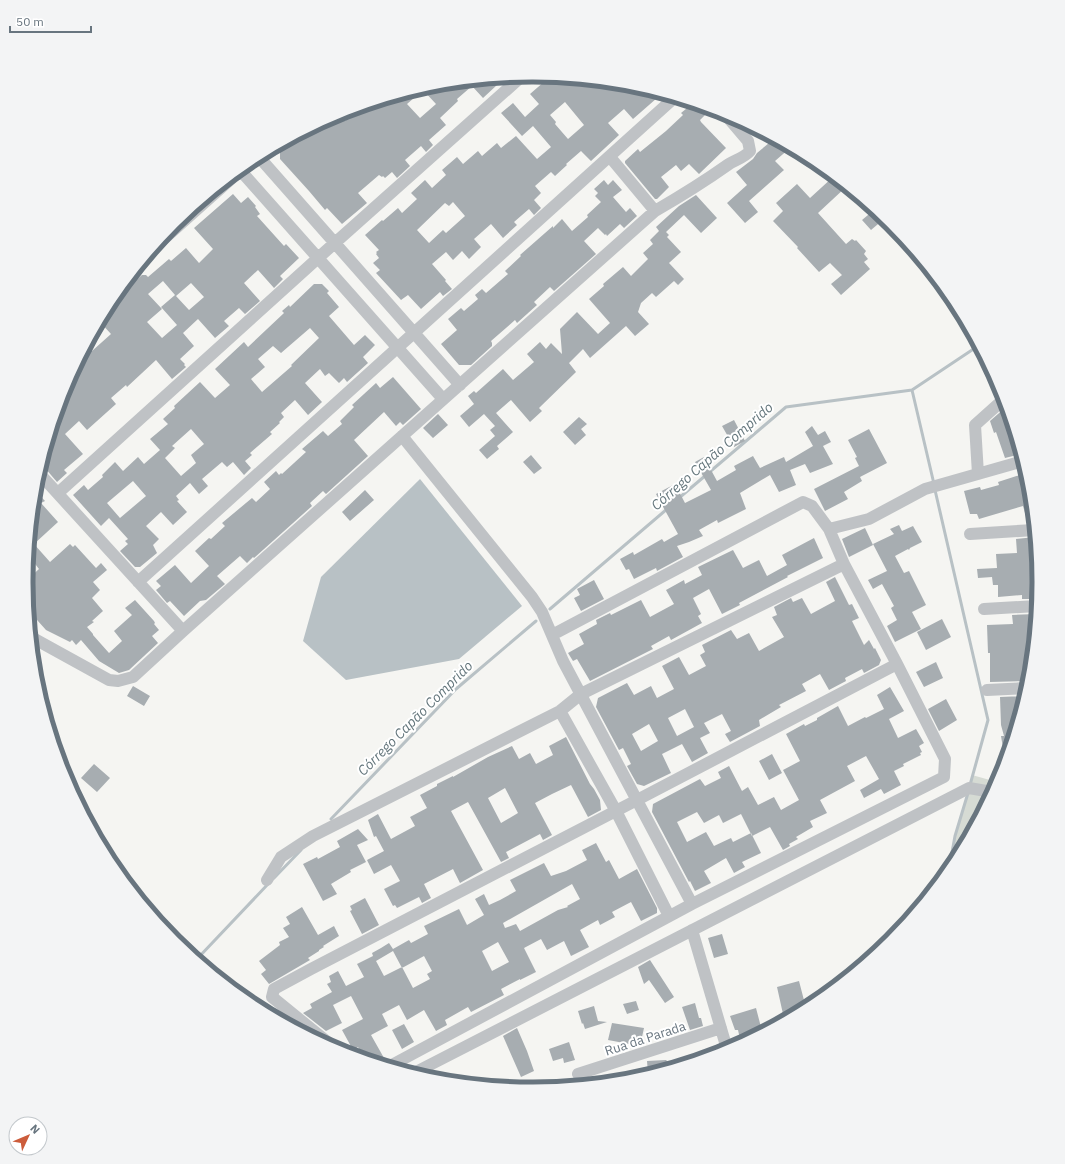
<svg xmlns="http://www.w3.org/2000/svg" width="1065" height="1164" viewBox="0 0 1065 1164" font-family="'IBM Plex Sans',sans-serif">
<style>
.green{fill:#d6dbd4}
.water{fill:#b8c1c5}
.lines{fill:none;stroke-linecap:round;stroke-linejoin:round}
.stream{stroke:#b8c1c5;stroke-width:3}
.building{fill:#a7adb1;fill-rule:evenodd}
.minor{stroke:#bfc2c5;stroke-width:12}
.labels{text-anchor:middle;stroke-width:4;stroke-linejoin:round;paint-order:stroke}
.street-label{font-size:13px;fill:#68757f;stroke:#fff}
.water-label{font-size:14px;font-style:italic;fill:#63757b;stroke:#fff}
.rim{fill:none;stroke:#68757f;stroke-width:5}
</style>
<rect width="100%" height="100%" fill="#f5f5f2"/>
<path class="green" d="M972 775 997 782 954 864 944 875Z"/>
<path class="water" d="M420 479 522 606 459 659 346 680 303 641 321 577Z"/>
<g class="lines">
<path class="stream" d="M912 390 934 484
M935 490 988 720 970 785
M679 498 786 407 912 390 978 346
M550 609 667 509
M331 819 456 689 536 621
M949 869 955 836 968 793
M274 878 301 850
M197 959 269 883"/>
</g>
<path class="building" d="M555 78 598 82 604 88 609 83 627 85 633 91 638 87 657 93V98L633 119 624 109 608 123 619 135 591 161 581 151 566 164 567 165 555 176 551 172 535 186 541 193 534 200 541 208 534 215 529 209 514 222 517 225 503 238 491 224 474 239 481 247 469 259 462 251 453 260 446 252 432 264 446 280 445 281 452 289 443 296 440 292 421 309 408 295 401 300 376 273 380 270 373 263 379 258 376 254 377 253 376 252 379 250 365 235 382 220 383 221 398 208 402 213 417 199 411 193 425 180 432 188 446 175 442 170 457 157 463 164 478 151 482 156 497 143 501 148 516 136 537 159 551 147 533 126 522 136 501 113 513 103 525 117 539 104 530 94 545 81 547 84ZM565 102 584 125 568 139 555 124 556 122 550 115ZM453 202 465 216 446 233 443 230 429 243 417 230 445 203 449 206Z
M492 80 497 85 483 98 472 86 457 99 458 101 440 118 446 125 429 140 433 145 426 152 421 146 405 160 410 166 397 178 392 172 385 178 383 176 382 177 379 175 358 193 367 203 342 224 327 208 325 210 309 191 280 159V152L292 141 294 142 305 132 309 137 330 119 338 114 345 121 360 107 434 85ZM423 90 436 104 420 118 407 104Z
M692 104 699 106 706 114 700 120 701 122 726 148 699 174 689 164 681 171 676 165 661 177 669 187 657 199H655L625 163V161L638 149 640 152 666 131 683 115 681 113Z
M775 140 790 148 775 161 784 170 749 201 758 212 745 223 727 203 747 185 736 172 753 159 757 153 769 143 770 144Z
M833 177 846 187 818 213 846 244 852 239 855 241 856 240 866 251 864 254 868 259 864 262 870 269 841 295 831 284 842 275 830 263 819 272 797 248 798 247 773 221 783 211 776 203 797 184 810 198Z
M604 180 608 185 613 180 622 190 613 197 626 212 630 208 637 216 624 228 620 224 607 236 606 234 605 235 598 228 584 241 596 254 554 291 550 287 534 302 537 305 517 323 515 320 491 341 492 343V346L471 365H459L441 344 457 330 448 319 461 308 464 311 478 299 475 295 482 289 486 293 508 274 505 271 521 256 520 255 553 226V228L562 219 572 231 588 217 587 215 601 202 595 196 598 193 594 189Z
M233 194 241 203 248 197 256 206 255 207 260 214 257 216 284 246 286 244 299 258 280 276 283 279 274 288 258 270 244 283 260 301 245 314 239 308 224 321 229 326 215 338 198 319 183 333 194 346 180 359 185 364 184 365 186 367 172 379 156 360 127 387 126 385 111 398 116 404 87 430 79 421 65 434 83 454 64 470 67 473 57 482 45 468 41 466 56 417 67 407 61 400 65 388 87 345 92 351 111 334 100 322 109 304 142 275H146L148 277 169 259 171 261 186 248 199 263 213 249 194 228ZM163 281 175 295 161 307 177 325 162 338 147 322 162 309 148 294ZM191 283 204 297 189 310 176 296Z
M696 195 717 218 701 233 684 215 666 232 669 235 667 237 681 252 669 263 684 279 678 285 674 281 656 297 652 293 641 303 638 312 649 324 635 336 626 326 590 358 583 349 569 363 576 372 539 408 542 411 530 422 511 400 496 413 513 432 497 446 499 449 487 459 479 450 495 436 490 430 495 426 484 414 469 427 460 416 474 404 468 396 474 391 476 393 503 369 513 380 534 362 527 354 540 342 546 349 551 343 562 354 560 329 577 312 598 334 610 323 589 299 604 286 603 284 623 267 631 276 648 259 643 253 653 244 650 240 659 231 656 227 679 206Z
M874 210 884 219 871 230 862 220Z
M314 284H322L329 291 327 293 339 307 329 316 354 345 365 335 375 345 363 357 368 363 347 382 344 378 339 383 329 373 325 376 320 369 305 383 322 402 308 415 295 400 281 413 284 417 279 422 280 423 270 432 272 434 250 453 252 455 245 461 251 468 244 475 233 462 227 467 222 462 202 479 208 486 199 494 190 483 176 496 179 500 177 501 187 512 173 525 161 512 146 526 159 539 153 545 157 553 140 567H135L120 551 128 544 125 541 128 539 109 518 101 526 73 495 84 485 88 490 103 477 102 475 115 462 123 471 138 457 144 464 160 450 150 439 168 424 163 419 175 408 174 406 200 382 215 398 230 385 215 369 244 342 248 347 284 313 282 311 289 305 290 307ZM310 328 319 338 291 365 292 366 262 392 251 379 265 367 258 359 273 346 281 353ZM191 429 204 444 191 455 196 463 181 476 165 458 175 448 172 446ZM133 481 146 496 120 518 107 503Z
M393 377 421 409 403 425 400 422 396 426 384 412 354 440 368 456 326 494 323 491 310 503 312 506 254 558 253 557 247 563 240 556 217 576 225 584 206 600 200 601 184 616 170 601 167 603 156 590 161 586 156 581 175 565 191 583 209 566 195 551 209 538 211 539 225 526 222 523 252 498 256 502 270 489 264 482 276 471 279 475 281 473 282 474 306 452 302 449 323 431 328 436 342 424 340 421 354 407 352 405 376 383 380 388Z
M1006 407 1015 436 1011 437 1017 455 1005 458 996 432 994 433 990 421Z
M438 414 448 425 433 438 423 428Z
M579 417 587 424 581 429 586 435 575 445 563 432Z
M734 420 745 441 734 447 722 426Z
M812 426 818 435 825 431 831 442 823 446 833 464 810 473 805 464 790 470 796 485 779 492 770 475 740 493 746 509 718 523 717 520 699 530 703 536 689 542 677 546 683 557 657 571 656 568 634 579 629 569 626 570 620 559 633 552 634 555 662 539 664 542 678 534 656 494 675 484 685 503 711 490 695 462 704 457 717 481 736 470 734 466 753 456 760 468 784 457 786 462 813 446 805 432Z
M869 429 887 463 860 477 862 481 844 492 848 499 825 511 814 489 859 466 855 458 857 457 848 440Z
M531 455 542 468 534 474 523 462Z
M1026 473 1029 483 1033 523H1027V520L1023 506 979 519 977 514H970L964 491 980 487 981 490 999 485 998 482Z
M35 490 45 501 41 503 58 522 34 544 50 562 70 544 73 547 75 545 96 568 101 563 107 570 93 582 100 590 92 598 103 611 92 621 94 622 87 627 93 634V635L109 653 122 641 114 631 132 615 125 608 135 600 154 621 155 623 154 624 159 630 152 636 158 643 129 670 119 673 99 661 81 640 76 645 72 640 70 642 46 630 29 611 26 581 39 569 29 556Z
M365 490 374 500 350 521 342 512Z
M899 525 902 531 913 526 922 542 910 548 909 550 908 549 895 556 904 573 909 571 926 605 912 612 921 629 895 642 887 626 897 620 891 608 894 606 882 584 873 589 868 580 887 571 873 544 894 534 890 529Z
M865 528 873 545 849 557 842 539Z
M1035 537 1039 582 1037 599H1022V595L998 597V585H993L992 577 978 578 977 569 997 568 996 554 1017 553 1016 539Z
M814 538 823 558 787 576 788 577 739 603 740 605 722 614 709 589 693 598 701 614 698 616 702 623 671 640 669 636 651 646 653 649 590 681 577 659 573 661 568 653 584 644 579 634 597 624 596 620 610 613 611 615 641 600 650 617 674 604 666 590 684 580 685 584 702 575 698 567 733 550 743 568 759 560 767 576 787 565 782 555Z
M835 577 849 605 852 604 859 618 852 621 864 645 869 640 874 649 875 648 881 660 879 665 864 673 862 669 845 678 846 681 829 690 820 674 802 684 806 691 779 705 781 707 759 720 760 726 730 742 725 734 731 731 722 714 704 723 710 733 700 738 708 753 692 762 682 744 662 754 671 773 644 786 637 784 627 766 631 764 623 748 619 750 596 707 598 698 627 683 634 695 651 686 657 698 674 689 662 666 679 657 689 675 706 666 700 655 705 652 702 645 731 630 737 639 749 633 759 651 784 637 772 617 777 615 774 607 791 598 793 602 802 598 811 614 835 601 826 582ZM685 709 694 727 677 736 668 718ZM649 724 658 741 641 751 632 734Z
M594 580 604 599 581 611 574 598 580 595 577 589Z
M1036 614 1029 681 990 682V653H988L987 625 1013 624 1012 615Z
M942 619 951 637 926 650 917 632Z
M936 662 943 678 924 687 916 672Z
M133 686 150 696 144 706 127 696Z
M890 687 904 711 889 719 898 738 916 729 924 743 919 746 922 752 920 753 921 755 903 764 904 766 894 771 901 785 884 794 881 789 864 798 860 790 879 779 866 756 847 766 855 781 820 800 827 813 810 821 813 827 796 837 798 839 789 844 790 846 783 850 770 827 752 836 741 814 723 823 719 815 704 823 697 812 677 822 687 842 706 832 714 846 731 838 733 842 751 833 761 853 742 862 745 867 734 873 726 858 704 871 711 883 695 891 690 881 689 882 652 812 653 804 700 779 705 786 721 778 718 772 729 766 742 791 748 787 758 805 774 797 781 810 799 800 783 770 800 761 786 734 804 724 805 726 817 720V718L838 706 848 726 865 717 866 718 884 709 877 695Z
M1025 696 1010 743 1005 760 1001 736H1004L1001 725 1000 697Z
M946 699 957 720 939 731 928 709Z
M566 737 590 784 594 789 600 800 601 810 588 817 571 785 552 794 535 803 552 835 543 840 540 834 506 852 509 858 501 862 468 802 451 811 483 870 460 883 453 869 424 884 431 898 422 903 419 897 397 908 395 905 393 906 384 889 400 881 391 865 374 874 367 860 384 851 376 836 374 837 368 820 378 814 391 839 415 826 410 817 427 808 420 795 437 786V784L453 776V777L488 757 512 746 519 759 530 753 536 764 553 755 549 746ZM505 788 518 813 501 823 488 798Z
M772 754 782 773 769 780 759 761Z
M94 764 110 778 97 792 81 778Z
M358 829 368 840 357 845 366 862 350 870 351 872 331 884 337 894 323 901 303 864 317 857 318 859 340 847 337 841Z
M596 843 606 862 609 860 619 879 637 869 657 908V913L641 921 631 902 612 912 615 917 600 925 598 920 580 930 589 947 571 956 564 941 547 950 541 939 524 948 536 972 520 980V979L501 989 504 995 471 1012 468 1007 445 1020 447 1025 436 1031 424 1010 407 1020 399 1005 382 1014 388 1026 371 1035 384 1058 378 1062 364 1058 358 1047 353 1050 342 1030 363 1019 351 996 333 1005 342 1023 326 1031 303 1013 312 1008 310 1004 332 992 327 984 331 982 329 976 338 971 346 986 364 977 357 964 373 956 372 953 381 948 389 943 393 949 409 940 411 943 428 934 424 926 459 909 467 925 484 915 475 899 484 894 489 905 500 900 516 891 510 880 544 863 551 876 566 871 587 860 582 850ZM572 884 580 899 567 906 568 907 558 910 520 931 516 924 505 928 503 923ZM498 942 509 962 492 971 482 951ZM393 951 402 968 424 956 432 971 427 974 430 979 413 988 402 967 384 976 376 961Z
M365 898 379 925 362 934 350 911 352 910 350 906Z
M302 907 318 935 334 926 339 936 323 946 324 947 319 950V951L308 958 310 960 269 984 261 974 266 970 259 961 280 945 279 942 289 937 283 928 290 924 286 917Z
M722 934 728 954 714 958 708 938Z
M650 960 674 997 665 1003 649 980 644 984 638 967Z
M799 981 806 1008 802 1010 783 1014 777 987Z
M636 1001 639 1010 627 1014 623 1004Z
M695 1003 699 1018H701L703 1026 690 1030 682 1007Z
M594 1006 598 1021 607 1022 585 1029 583 1023 582 1024 578 1011Z
M756 1008 762 1031 757 1034 740 1039 738 1030H735L730 1016Z
M612 1023 644 1028 640 1046 608 1040Z
M404 1024 414 1042 402 1049 392 1030Z
M517 1028 527 1051 534 1071 521 1077 503 1036Z
M569 1042 575 1060 564 1063 563 1058 553 1061 549 1049Z
M666 1060 672 1066 648 1073 647 1061Z"/>
<g class="lines">
<path class="minor" d="M259 157 460 385
M610 157 655 211
M240 170 443 399
M157 245 250 162
M402 436 532 597 542 612 563 661 692 904
M39 473 183 631
M978 474 975 425 1004 399
M58 493 318 258 521 77
M829 529 869 519 925 489 1023 461
M970 534 1034 530
M138 582 674 98
M984 609 1037 606
M31 637 109 680 118 681 133 677 183 631 655 211C681 196 705 181 729 164 736 160 745 157 750 151L748 141 725 114
M987 690 1027 688
M560 711 616 811 669 916
M267 880 281 857 313 836 560 711 581 694 844 564
M692 930 727 1049
M336 1049 272 997 274 989 311 969 637 800 897 664
M390 1066 692 904 944 777 945 759 897 664 844 564 829 529 812 506 803 502 552 635
M414 1073 969 788 992 792
M578 1074 721 1028"/>
</g>
<g class="labels">
<g class="street-label">
<text transform="translate(645 1038) rotate(-18)" y="5">Rua da Parada</text>
</g>
<g class="water-label">
<text transform="translate(712 456) rotate(-41)" y="5">Córrego Capão Comprido</text>
<text transform="translate(415 718) rotate(-45)" y="5">Córrego Capão Comprido</text>
</g>
</g>
<path d="M0 0H1065V1164H0ZM532 82H533A499 499 0 0 1 1032 581V583A499 499 0 0 1 533 1082H532A499 499 0 0 1 33 583V581A499 499 0 0 1 532 82Z" fill="#f3f4f5" fill-rule="evenodd"/>
<path class="rim" d="M532 82H533A499 499 0 0 1 1032 581V583A499 499 0 0 1 533 1082H532A499 499 0 0 1 33 583V581A499 499 0 0 1 532 82Z"/>
<g transform="translate(28 1136) rotate(46)"><circle r="19" fill="#ffffff" stroke="#c3c8cc"/>
<path d="M0-3L7 15L0 10L-7 15Z" fill="#cc5c3b"/>
<text y="-6" font-size="11" font-weight="bold" text-anchor="middle" fill="#68757f">N</text>
</g>
<path d="M10 26v6h81v-6" fill="none" stroke="#68757f" stroke-width="2"/>
<text x="16" y="26" font-size="12" fill="#68757f" stroke="#ffffff" stroke-width="3" paint-order="stroke">50 m</text>
</svg>
